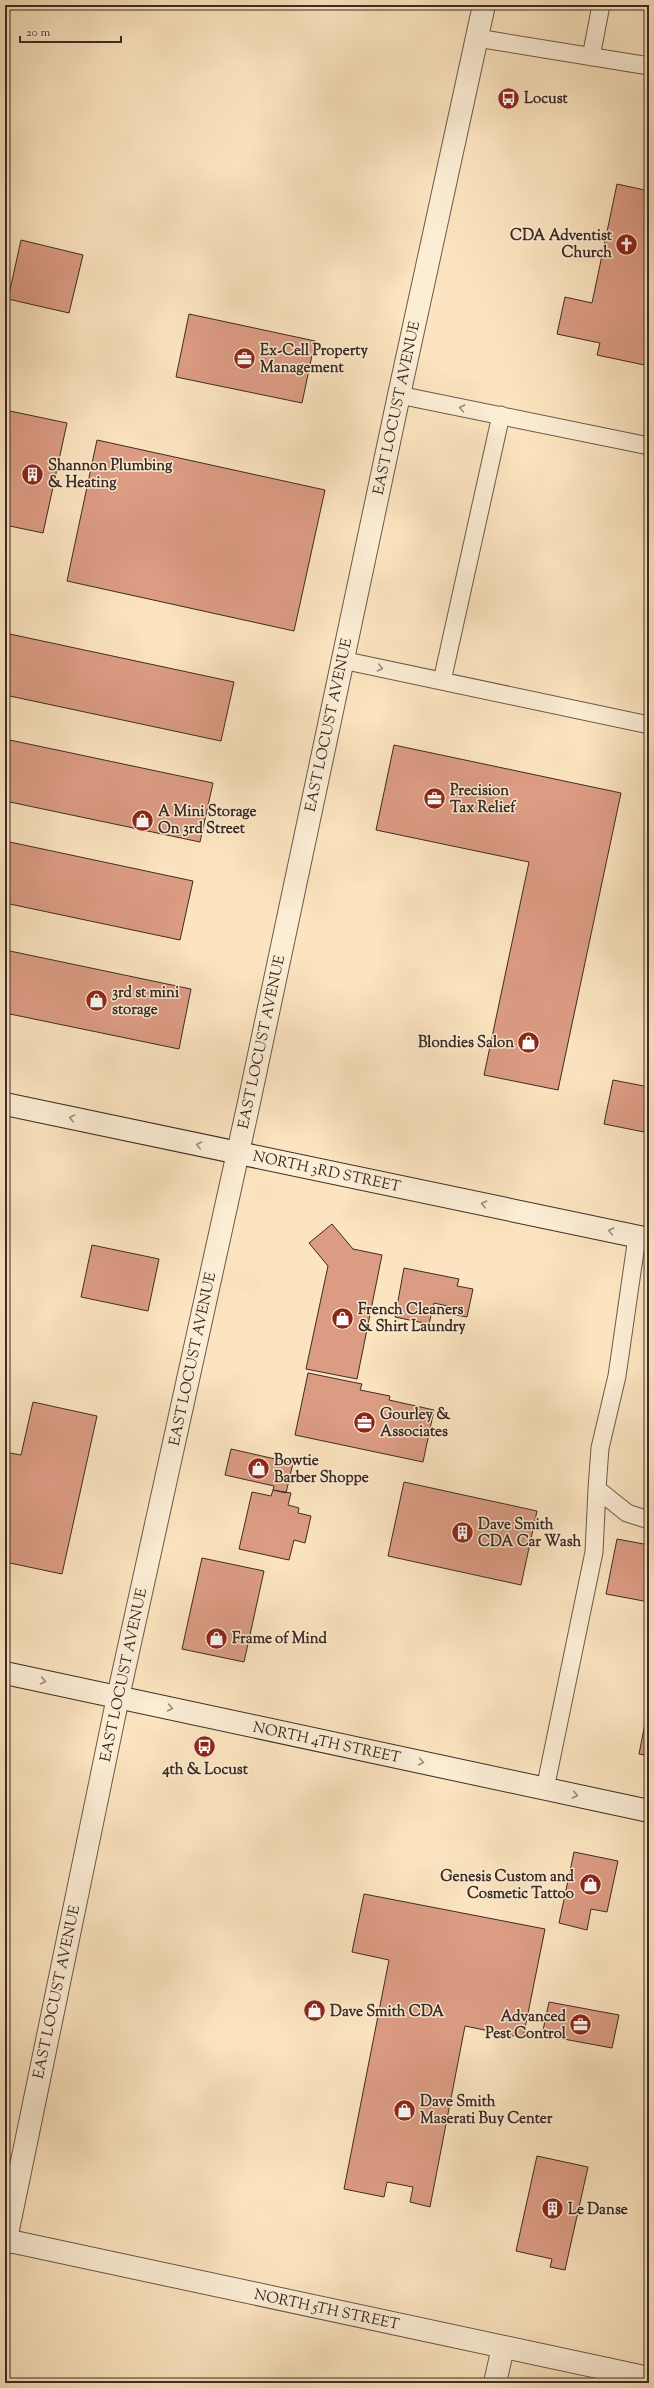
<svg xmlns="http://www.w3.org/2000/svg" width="654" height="2388" viewBox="0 0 654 2388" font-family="'Sorts Mill Goudy',serif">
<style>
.building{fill:#dc9c84;stroke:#3e2b24}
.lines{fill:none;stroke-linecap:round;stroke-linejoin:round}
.service-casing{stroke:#6d594b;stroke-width:19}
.minor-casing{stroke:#6d594b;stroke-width:24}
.secondary-casing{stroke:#3e2b24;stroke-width:24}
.service{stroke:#fcedd5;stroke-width:17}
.minor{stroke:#fcedd5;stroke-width:22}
.secondary{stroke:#fcedd5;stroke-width:22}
.oneway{stroke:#9d8c7c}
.labels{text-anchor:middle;stroke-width:3;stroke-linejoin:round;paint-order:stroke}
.poi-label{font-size:15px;font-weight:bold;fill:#3e2b24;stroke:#fcedd5;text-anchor:start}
.street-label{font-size:15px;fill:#3e2b24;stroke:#fcedd5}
</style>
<rect width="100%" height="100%" fill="#fbe4bf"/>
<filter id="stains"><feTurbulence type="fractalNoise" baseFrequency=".005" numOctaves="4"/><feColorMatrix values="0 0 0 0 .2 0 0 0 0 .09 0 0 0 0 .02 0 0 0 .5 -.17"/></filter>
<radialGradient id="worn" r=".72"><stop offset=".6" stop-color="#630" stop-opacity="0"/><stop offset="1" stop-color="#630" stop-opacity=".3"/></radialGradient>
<path class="building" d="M617 184 649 191V366L597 355 600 343 557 334 565 297 592 303Z
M21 240 83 255 69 313 8 299Z
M189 314 315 341 302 403 176 377Z
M5 410 67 423 43 533 5 525V486L10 462 5 461Z
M97 440 325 490 294 631 67 581Z
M5 633 234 682 221 741 5 695Z
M5 739 213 783 200 842 5 801Z
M394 745 621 793 558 1090 484 1075 529 862 376 830Z
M5 841 193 881 180 940 5 903Z
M5 950 191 989 179 1049 5 1013Z
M613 1080 649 1087V1133L604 1124Z
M332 1224 353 1249 382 1255 357 1379 306 1369 328 1266 309 1243Z
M92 1245 159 1259 148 1311 81 1297Z
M404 1268 459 1279 457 1286 473 1289 467 1317 450 1314 452 1307 434 1303 429 1324 395 1317Z
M308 1373 362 1384 360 1390 390 1396 389 1400 434 1410 423 1462 295 1435Z
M33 1402 97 1416 62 1574 5 1562V1452L21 1455Z
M231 1449 293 1463 286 1493 273 1490 274 1486 225 1475Z
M404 1482 537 1511 521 1585 388 1556Z
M273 1490 291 1493 288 1505 299 1508 298 1513 311 1516 305 1543 294 1540 289 1560 239 1549 252 1492 271 1496Z
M617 1539 649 1545V1602L606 1594Z
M202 1558 264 1571 244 1662 182 1649Z
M648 1708H649V1756L639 1754Z
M574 1852 618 1861 607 1912 591 1909 587 1930 559 1923Z
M364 1894 545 1929 523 2038 465 2026 430 2207 410 2202 413 2187 387 2182 384 2197 344 2189 389 1960 352 1952Z
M549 2002 619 2015 612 2048 542 2035Z
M537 2156 588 2167 565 2270 550 2267 552 2259 516 2251Z"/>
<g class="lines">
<defs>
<path id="service" d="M477 38 649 66
M591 57 601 5
M399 395 649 446
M342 660 649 725
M442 681 501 415
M637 1237 617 1376 600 1448 597 1489 627 1513 649 1520
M545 1789 594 1552 597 1489"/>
<path id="minor" d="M5 2240 649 2378
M5 2244 118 1697 248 1107 399 395 484 5
M495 2383 503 2347"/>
<path id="secondary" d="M5 1104 649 1239
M5 1673 649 1811"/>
</defs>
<use href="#service" class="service-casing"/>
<use href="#minor" class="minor-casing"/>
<use href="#secondary" class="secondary-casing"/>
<use href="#service" class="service"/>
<use href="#minor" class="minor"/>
<use href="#secondary" class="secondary"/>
</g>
<defs><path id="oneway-chevron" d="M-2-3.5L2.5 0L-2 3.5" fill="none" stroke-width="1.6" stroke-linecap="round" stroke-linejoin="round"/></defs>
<g class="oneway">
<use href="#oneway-chevron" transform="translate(462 408) rotate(-169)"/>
<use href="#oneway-chevron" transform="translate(380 668) rotate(12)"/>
<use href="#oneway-chevron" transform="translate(72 1118) rotate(-168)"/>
<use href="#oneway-chevron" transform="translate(199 1145) rotate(-168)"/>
<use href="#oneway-chevron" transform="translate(484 1204) rotate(-168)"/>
<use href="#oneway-chevron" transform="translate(611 1231) rotate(-168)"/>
<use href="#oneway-chevron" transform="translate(43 1681) rotate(12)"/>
<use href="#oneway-chevron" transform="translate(170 1708) rotate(12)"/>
<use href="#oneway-chevron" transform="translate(421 1762) rotate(12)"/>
<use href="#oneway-chevron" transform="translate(575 1795) rotate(12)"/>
</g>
<defs>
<symbol id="bus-disc" viewBox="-11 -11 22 22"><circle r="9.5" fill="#8f2418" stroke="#fcedd5"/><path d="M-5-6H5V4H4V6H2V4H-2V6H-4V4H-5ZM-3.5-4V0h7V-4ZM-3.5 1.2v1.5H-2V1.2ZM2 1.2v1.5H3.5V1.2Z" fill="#fff"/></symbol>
<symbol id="church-disc" viewBox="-11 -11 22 22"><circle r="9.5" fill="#8f2418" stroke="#fcedd5"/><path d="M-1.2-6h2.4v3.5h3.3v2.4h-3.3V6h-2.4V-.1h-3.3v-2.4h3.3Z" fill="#fff"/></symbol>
<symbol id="office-disc" viewBox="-11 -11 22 22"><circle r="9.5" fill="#8f2418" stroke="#fcedd5"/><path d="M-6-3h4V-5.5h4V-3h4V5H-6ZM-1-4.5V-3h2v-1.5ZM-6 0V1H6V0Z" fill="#fff"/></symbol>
<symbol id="building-disc" viewBox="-11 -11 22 22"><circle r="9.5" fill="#8f2418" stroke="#fcedd5"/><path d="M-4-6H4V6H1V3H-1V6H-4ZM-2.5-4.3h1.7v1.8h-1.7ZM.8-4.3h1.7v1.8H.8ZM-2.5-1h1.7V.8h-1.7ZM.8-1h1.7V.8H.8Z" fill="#fff"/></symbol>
<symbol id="shop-disc" viewBox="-11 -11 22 22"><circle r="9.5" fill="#8f2418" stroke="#fcedd5"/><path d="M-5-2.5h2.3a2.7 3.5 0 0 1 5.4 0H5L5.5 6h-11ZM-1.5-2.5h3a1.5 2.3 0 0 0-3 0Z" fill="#fff"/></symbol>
</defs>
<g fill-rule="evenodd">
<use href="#bus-disc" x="496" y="86" width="25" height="25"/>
<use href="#church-disc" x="614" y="232" width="25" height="25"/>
<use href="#office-disc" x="232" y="346" width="25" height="25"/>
<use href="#building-disc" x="20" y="462" width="25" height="25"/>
<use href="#office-disc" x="422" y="786" width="25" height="25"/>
<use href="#shop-disc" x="130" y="808" width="25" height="25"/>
<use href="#shop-disc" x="84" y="988" width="25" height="25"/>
<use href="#shop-disc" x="516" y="1030" width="25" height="25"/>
<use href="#shop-disc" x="330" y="1306" width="25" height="25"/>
<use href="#office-disc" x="352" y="1410" width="25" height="25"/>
<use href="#shop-disc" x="246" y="1456" width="25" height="25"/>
<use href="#building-disc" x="450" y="1520" width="25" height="25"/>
<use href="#shop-disc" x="204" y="1626" width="25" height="25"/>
<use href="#bus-disc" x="192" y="1734" width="25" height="25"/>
<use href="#shop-disc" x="578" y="1872" width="25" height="25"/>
<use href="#shop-disc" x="302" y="1998" width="25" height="25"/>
<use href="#office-disc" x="568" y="2012" width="25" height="25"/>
<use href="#shop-disc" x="392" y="2098" width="25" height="25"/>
<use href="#building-disc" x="540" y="2196" width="25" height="25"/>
</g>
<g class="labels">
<g class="poi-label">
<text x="524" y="103">Locust</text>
<text x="612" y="240" text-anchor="end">CDA Adventist<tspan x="612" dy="17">Church</tspan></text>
<text x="260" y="355">Ex-Cell Property<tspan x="260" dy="17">Management</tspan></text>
<text x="48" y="470">Shannon Plumbing<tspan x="48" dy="17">&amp; Heating</tspan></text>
<text x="450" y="795">Precision<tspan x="450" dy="17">Tax Relief</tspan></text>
<text x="158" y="816">A Mini Storage<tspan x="158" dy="17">On 3rd Street</tspan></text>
<text x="112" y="997">3rd st mini<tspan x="112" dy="17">storage</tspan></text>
<text x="514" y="1047" text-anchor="end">Blondies Salon</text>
<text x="358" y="1314">French Cleaners<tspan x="358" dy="17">&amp; Shirt Laundry</tspan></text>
<text x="380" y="1419">Gourley &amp;<tspan x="380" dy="17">Associates</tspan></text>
<text x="274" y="1465">Bowtie<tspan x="274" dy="17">Barber Shoppe</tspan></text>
<text x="478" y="1529">Dave Smith<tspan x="478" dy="17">CDA Car Wash</tspan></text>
<text x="232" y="1643">Frame of Mind</text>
<text x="205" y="1774" text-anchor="middle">4th &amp; Locust</text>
<text x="574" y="1881" text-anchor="end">Genesis Custom and<tspan x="574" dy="17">Cosmetic Tattoo</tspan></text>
<text x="330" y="2016">Dave Smith CDA</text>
<text x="566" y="2021" text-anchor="end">Advanced<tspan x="566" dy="17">Pest Control</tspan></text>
<text x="420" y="2106">Dave Smith<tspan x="420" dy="17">Maserati Buy Center</tspan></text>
<text x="568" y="2214">Le Danse</text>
</g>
<g class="street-label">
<text transform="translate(396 408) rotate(-78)" y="5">EAST LOCUST AVENUE</text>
<text transform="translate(328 725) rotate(-78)" y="5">EAST LOCUST AVENUE</text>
<text transform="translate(261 1042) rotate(-78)" y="5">EAST LOCUST AVENUE</text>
<text transform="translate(327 1171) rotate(12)" y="5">NORTH 3RD STREET</text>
<text transform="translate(192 1359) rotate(-78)" y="5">EAST LOCUST AVENUE</text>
<text transform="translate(123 1675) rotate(-78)" y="5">EAST LOCUST AVENUE</text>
<text transform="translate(327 1742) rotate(12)" y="5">NORTH 4TH STREET</text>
<text transform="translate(56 1992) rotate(-78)" y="5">EAST LOCUST AVENUE</text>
<text transform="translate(327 2309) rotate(12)" y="5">NORTH 5TH STREET</text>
</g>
</g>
<rect width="654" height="2388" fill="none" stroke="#fbe4bf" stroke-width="20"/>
<rect x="6" y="6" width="642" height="2376" fill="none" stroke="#3e2b24" stroke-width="2"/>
<rect x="10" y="10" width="634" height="2368" fill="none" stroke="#3e2b24"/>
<path d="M20 36v6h101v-6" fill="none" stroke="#3e2b24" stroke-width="2"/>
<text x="26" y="36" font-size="12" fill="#3e2b24" stroke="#fcedd5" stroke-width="3" paint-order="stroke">20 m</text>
<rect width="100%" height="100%" filter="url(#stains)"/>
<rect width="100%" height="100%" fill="url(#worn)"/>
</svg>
